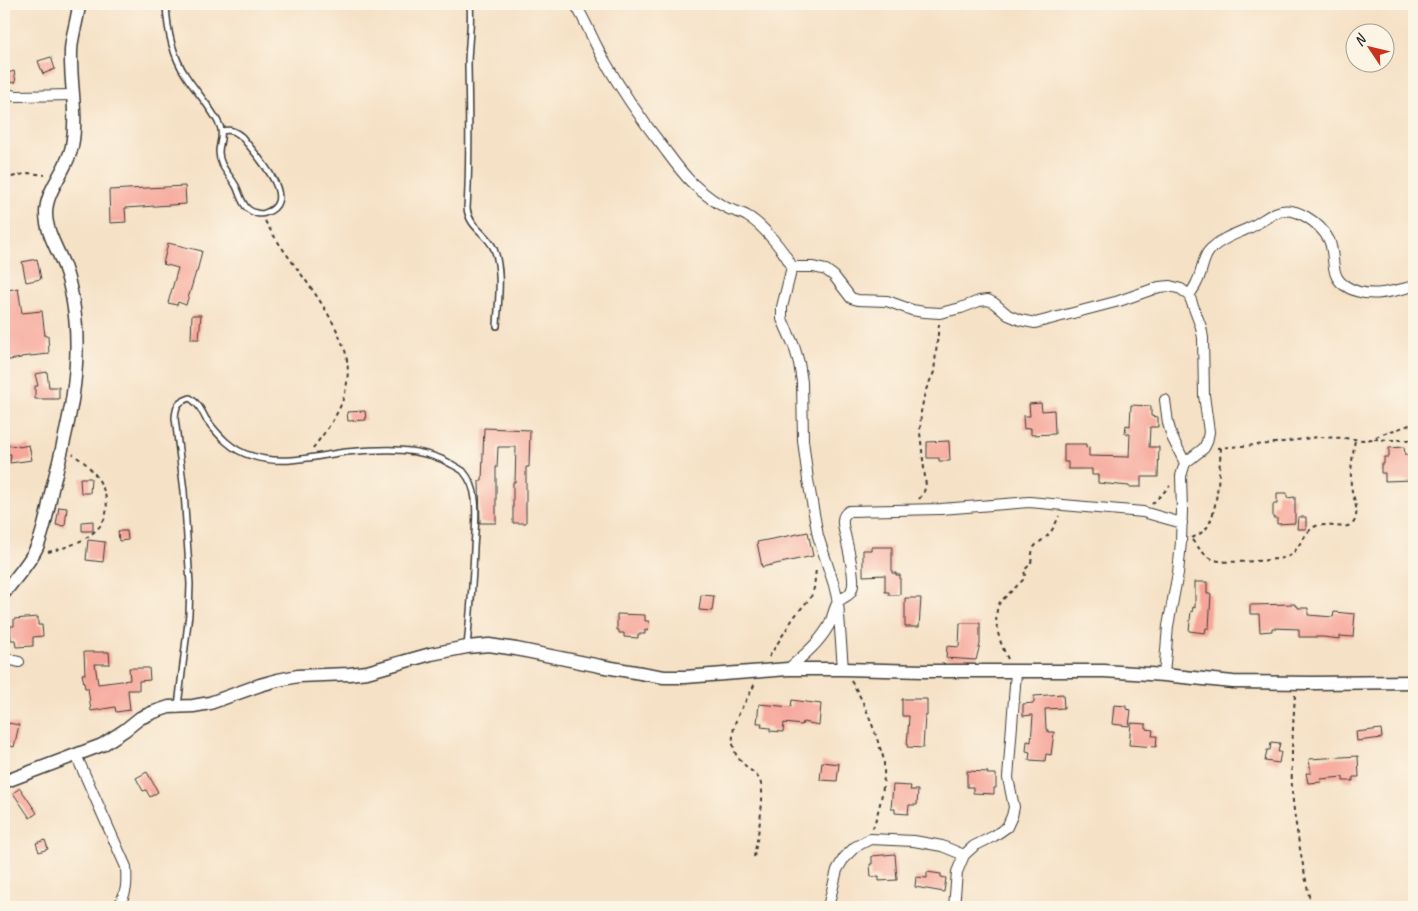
<svg xmlns="http://www.w3.org/2000/svg" width="1418" height="911" viewBox="0 0 1418 911" font-family="Caveat,sans-serif">
<style>
.building{fill:#f6a599}
.lines{fill:none;stroke-linecap:round;stroke-linejoin:round}
.service-casing{stroke:#3d3a36;stroke-width:8}
.minor-casing{stroke:#3d3a36;stroke-width:12}
.tertiary-casing{stroke:#3d3a36;stroke-width:15}
.path{stroke:#3d3a36;stroke-width:2;stroke-dasharray:4 4;stroke-linecap:butt}
.service{stroke:#fff;stroke-width:5}
.minor{stroke:#fff;stroke-width:10}
.tertiary{stroke:#fff;stroke-width:12}
</style>
<rect width="100%" height="100%" fill="#fcf5e5"/>
<filter id="ink" filterUnits="userSpaceOnUse"><feTurbulence type="fractalNoise" baseFrequency=".02" numOctaves="2"/><feDisplacementMap in="SourceGraphic" scale="10" xChannelSelector="R" yChannelSelector="G"/><feConvolveMatrix kernelMatrix="1 2 1 2 8 2 1 2 1" color-interpolation-filters="sRGB"/></filter>
<filter id="wash" filterUnits="userSpaceOnUse"><feTurbulence type="fractalNoise" baseFrequency=".0096" numOctaves="4" result="noise"/><feDisplacementMap in="SourceGraphic" scale="20" xChannelSelector="R" yChannelSelector="G"/><feGaussianBlur stdDeviation="1.12" result="paint"/><feColorMatrix in="noise" values="0 0 0 0 0 0 0 0 0 0 0 0 0 0 0 0 0 1.4 0 .05"/><feComposite in="paint" operator="in"/></filter>
<g filter="url(#wash)">
<rect width="100%" height="100%" fill="#f5e1c6"/>
<g id="blocks">
<path class="building" d="M51 57 55 69 43 74 38 61Z
M14 71 16 82 7 83 5 74Z
M185 186 186 204 125 208 126 222 110 223 109 190Z
M168 243 202 251 197 272H196L186 305 178 302 177 305 168 303 178 268 163 264Z
M37 259 41 279 26 282 22 262Z
M18 288 22 313 42 311 45 336H48L49 354 21 357V358L4 361V291Z
M192 315H201L199 339H191Z
M47 372 49 387H59V399H35V386H38L35 374Z
M1041 403 1042 411 1054 410 1055 434 1031 435V428L1024 429 1023 416H1030L1029 404Z
M1131 405 1151 406V416L1158 417V427H1150L1149 447H1159L1158 477H1141V487H1129V486L1098 483V475H1092V469H1068V462H1064V444H1086V448L1089 447V456L1129 457 1130 434H1125L1126 425 1130 426Z
M365 411 366 420 348 421 347 412Z
M484 428 530 430 529 467H526V523H513V482H515L516 447H498L497 468 496 467V523H480L479 481H482Z
M949 441 950 461H939V458H927V442Z
M6 445 19 446V447L29 445 32 460 10 463 11 454H5Z
M1404 447 1405 455H1412V461H1414V480L1385 481V473H1381V464H1384V457H1389V448Z
M80 478H91L90 493H81Z
M1277 493H1287V498L1295 497V523L1277 524V518H1273V504H1277Z
M59 507 67 508 65 526 56 525Z
M1298 517H1306V529H1297Z
M93 521V531H82V522Z
M118 531H127L128 540 119 541Z
M808 532 813 556 762 567 757 542Z
M88 540 105 542 103 562 86 560Z
M871 547H892V573H896V575H900V595H889V592H885V575L863 576V550H871Z
M1195 582H1207V594H1211L1209 628H1206L1205 633 1189 631 1191 611 1192 612 1193 607 1195 608Z
M701 595 714 596 712 611 699 610Z
M905 598H921L919 627H905Z
M1295 604V606H1298V608H1308V615L1333 617 1334 612 1355 614 1353 637 1340 636V639L1323 637H1299V629L1272 628V631L1260 632 1259 614H1250V605Z
M617 614 645 615V621H649L648 631 645 630V634H638V638L624 637V633H619V630H617Z
M38 617V625H42L43 636 33 637V646L16 647 15 640H11L10 626H14V619Z
M960 623H980V644L976 660 946 658 947 646 959 647Z
M84 652H109L110 664H95L98 684 130 680 129 668H149L150 680 139 681V690H128L130 710 116 712 115 707 91 711 88 688H85L82 674H85Z
M1063 694 1064 708 1045 709 1046 729 1048 730V732H1054L1051 755 1046 754 1045 761 1029 760 1030 752 1026 751 1027 741 1031 742 1033 715 1023 716V704L1034 703V696Z
M902 699H927V716H925L923 748 907 747 909 716H902Z
M792 700 821 704 819 725 803 722 802 725 784 723 783 732 770 731V728L761 727 762 723H757L759 704 791 707Z
M1114 705 1126 706V709L1131 710 1129 726 1112 724Z
M8 723 19 725 14 747 4 744V727L7 728Z
M1131 723 1146 724V729L1153 730 1152 736H1157L1156 747 1129 745Z
M1381 729 1382 738 1357 741 1356 732Z
M1271 742 1280 743 1278 752H1281L1279 763 1265 761 1267 750H1270Z
M1358 756 1359 777H1353V781H1343V777L1321 779 1322 782 1308 783 1306 773H1311L1309 759Z
M822 762 839 764 837 781 820 780Z
M967 771 988 772 987 774H996V788H994V794L973 793V787H967Z
M147 772 158 792 150 797 146 790 143 791 136 778Z
M893 785 911 786 910 790H918L917 805H909L908 814 895 813V809H891Z
M20 788 37 813 30 818 13 793Z
M45 840 48 849 39 852 36 843Z
M895 854 897 880 879 881V876L871 877 870 864H872V856Z
M927 872 941 874V877L946 878 944 892 915 887 916 877 927 878Z"/>
</g>
</g>
<g filter="url(#ink)">
<use href="#blocks" fill-opacity="0" stroke="#3d3a36" stroke-width="1"/>
<g class="lines">
<defs>
<path id="service" d="M166 4C167 28 172 55 186 76 197 93 212 108 220 126 224 135 219 144 219 152 219 166 230 175 236 186 240 194 241 203 248 209 253 213 260 215 265 213 302 201 254 153 242 137 235 131 231 129 222 131
M470 4C472 24 468 45 468 65 469 113 470 160 467 208 469 228 486 232 494 249 503 270 498 303 497 326
M178 706 189 614 190 584 184 491 175 418C176 405 178 402 190 398 199 404 201 410 206 419 218 435 232 451 252 456 283 466 315 456 346 452 382 449 422 446 453 465 457 467 460 469 463 471 469 478 474 489 475 499 477 514 475 532 474 548 473 581 470 614 467 647"/>
<path id="minor" d="M575 4C586 21 593 41 603 58 621 90 641 119 663 147 672 159 681 172 692 183 703 193 715 203 729 209 735 211 742 213 747 216 762 224 785 252 792 267L782 307V319L794 346 799 363 802 382 803 440 808 480 818 536 834 585 838 602 843 669
M4 94 16 96 74 95
M792 267H813L826 270 834 276 851 298 858 300 887 301 912 310 924 312 940 313 961 308 979 301 988 300 994 303 1008 315 1020 320 1035 323 1119 301 1159 287 1170 286 1181 289 1189 295 1201 327 1203 338 1204 395 1209 432 1207 442 1204 448 1185 463 1181 476 1182 510 1181 542 1178 573 1168 626 1164 675
M1189 295C1192 291 1195 287 1197 282 1203 271 1202 256 1212 248 1222 238 1236 234 1249 228 1258 224 1266 217 1275 213 1295 204 1320 223 1329 240 1336 255 1329 275 1344 285 1365 300 1392 292 1414 286
M1165 400 1168 423 1172 437 1185 463
M4 658 19 662
M788 669C803 656 818 644 828 627 832 621 834 607 838 602 844 595 851 598 853 585 854 572 849 552 846 539 845 533 842 526 843 520 843 516 846 513 849 511L941 509 1029 502 1143 512 1182 523
M76 755 126 867C127 885 127 892 118 907
M828 907 837 870 844 858 855 847 870 839 914 841 942 846 964 855
M954 907 957 872 964 855 974 846 994 836 1007 827 1012 816 1014 807 1008 778 1016 672"/>
<path id="tertiary" d="M4 593C15 578 29 564 37 547 45 529 48 508 52 489 68 428 84 365 73 302 71 290 68 277 64 266 57 248 46 232 46 213 46 189 68 169 72 146 78 115 70 84 71 52 71 36 78 20 79 4
M4 782 102 745 125 730 140 718 154 712 169 707 193 706 210 703 260 685 278 680 298 676 349 674 367 672 431 654 467 647 489 645 516 649 600 666 664 677H685L788 669H843L924 671H1104L1164 675 1233 682 1313 683 1414 682"/>
</defs>
<use href="#service" class="service-casing"/>
<use href="#minor" class="minor-casing"/>
<use href="#tertiary" class="tertiary-casing"/>
<path class="path" d="M4 179 28 173 45 175
M265 221C287 260 319 292 338 333 340 340 345 347 346 355 350 372 347 391 340 407 333 422 323 435 313 448
M1374 439 1391 440H1414
M1217 448 1268 444 1318 437 1344 438 1363 440 1372 439 1382 434 1407 426 1414 422
M919 499 923 494 926 486 920 433 921 412 925 392 934 372 939 324
M1152 504 1170 486
M1192 538C1198 535 1204 532 1208 526 1218 509 1219 469 1221 448
M1192 540C1199 548 1205 557 1215 560 1225 564 1283 561 1291 555 1300 547 1304 532 1316 526 1327 522 1350 533 1355 520 1359 509 1353 497 1351 486 1350 474 1353 452 1355 440
M48 552C64 548 81 543 94 532 118 513 104 481 86 464 82 460 77 458 73 454
M769 657 794 617 811 597 814 588 816 569
M1008 659C1000 644 991 618 1000 602L1023 580 1025 575 1024 570 1031 564C1033 545 1031 549 1046 537 1052 532 1056 523 1059 516
M851 681C864 701 872 723 879 745 881 751 884 757 884 764 885 786 880 807 873 828
M1295 695C1293 726 1291 758 1292 790 1295 830 1304 868 1311 907
M754 857C757 840 765 799 761 784 759 774 747 769 741 761 736 757 734 750 733 744 731 718 745 706 755 683"/>
<use href="#service" class="service"/>
<use href="#minor" class="minor"/>
<use href="#tertiary" class="tertiary"/>
</g>
</g>
<rect width="1418" height="911" fill="none" stroke="#fcf5e5" stroke-width="20"/>
<g transform="translate(1370 48) rotate(305)"><circle r="24" fill="#fcf5e5" stroke="#a29e95"/>
<path d="M0-4L9 19L0 12L-9 19Z" fill="#c8321e"/>
<text y="-8" font-size="14" font-weight="bold" text-anchor="middle" fill="#1c1c1c">N</text>
</g>
</svg>
